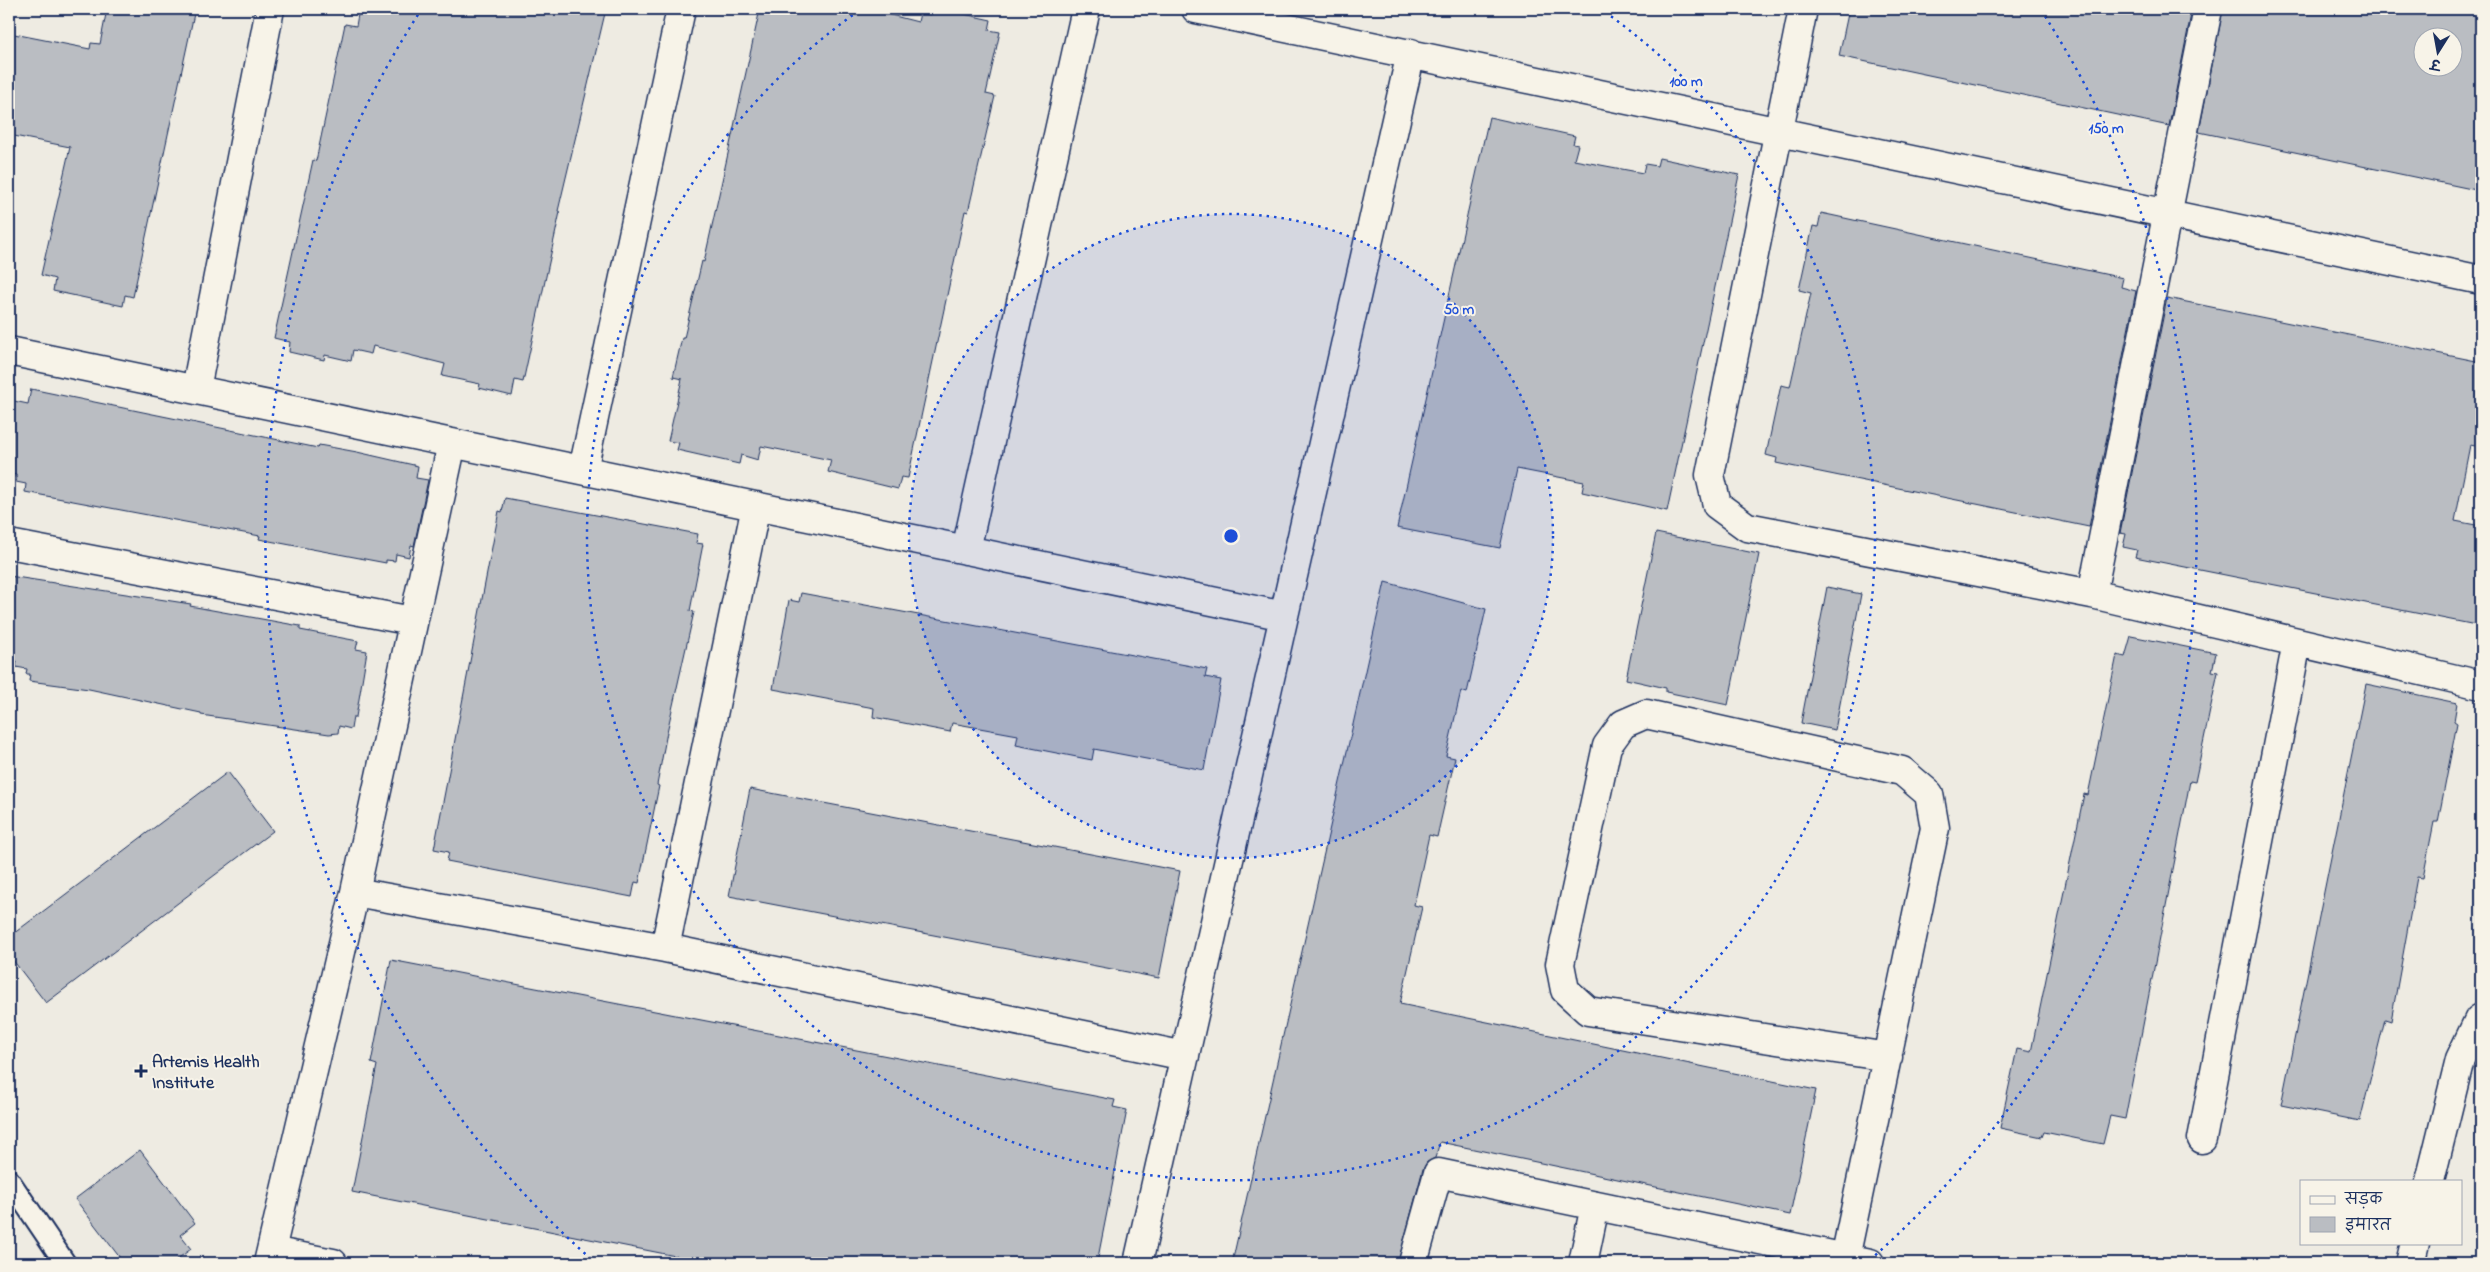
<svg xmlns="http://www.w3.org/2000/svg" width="2490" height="1272" viewBox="0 0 2490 1272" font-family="'Indie Flower','Playpen Sans Deva',sans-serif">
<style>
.building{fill:#babdc2;stroke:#1b2f5e;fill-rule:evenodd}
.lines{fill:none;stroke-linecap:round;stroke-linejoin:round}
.lane-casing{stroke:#1b2f5e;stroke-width:24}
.street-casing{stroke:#1b2f5e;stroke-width:31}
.lane{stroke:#f7f3e8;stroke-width:20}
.street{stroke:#f7f3e8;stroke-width:28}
.ring{fill:none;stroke:#1d4ed8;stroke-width:2.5;stroke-dasharray:2.5 5}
.poi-dot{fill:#1b2f5e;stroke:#f7f3e8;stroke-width:2}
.labels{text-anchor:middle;stroke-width:4;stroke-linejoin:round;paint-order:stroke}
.poi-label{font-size:18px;font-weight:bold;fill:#1b2f5e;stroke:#f7f3e8;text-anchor:start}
.centre{fill:#1d4ed8;stroke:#f7f3e8;stroke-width:2.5}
.ring-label{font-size:15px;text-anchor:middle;font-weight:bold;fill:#1d4ed8;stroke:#f7f3e8;stroke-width:4;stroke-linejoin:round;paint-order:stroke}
</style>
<rect width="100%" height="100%" fill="#eeebe2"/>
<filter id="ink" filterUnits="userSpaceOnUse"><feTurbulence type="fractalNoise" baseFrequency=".02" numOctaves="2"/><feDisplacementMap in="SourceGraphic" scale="10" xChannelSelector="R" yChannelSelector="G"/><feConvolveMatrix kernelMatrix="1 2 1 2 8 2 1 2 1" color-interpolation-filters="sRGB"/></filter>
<g filter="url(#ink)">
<path class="building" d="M107 9H195L133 297 125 295 123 306 53 291 55 279 41 275 70 147 9 135V33L90 49 91 43 100 44Z
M359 9H606L558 211 560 212 523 382 515 380 512 396 479 388 480 384 442 376 445 364 373 346 371 354 353 350 351 361 325 355 324 360 289 352 290 342 274 338 313 160 316 161 345 24 356 26Z
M760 9H867L918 22 920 13 931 15 932 9H941L991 20 989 30 1000 32 986 94 995 96 968 212 965 211 908 478 901 477 898 489 828 472 831 460 761 446 758 460 741 455 739 464 677 450 679 443 668 441 682 379 673 377 682 338H684L702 261 704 262Z
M1849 9H2192L2169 126 1839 56Z
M2223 9H2481V191L2199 132ZM2422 38H2452V68H2422Z
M1489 117 1575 136 1573 144 1578 145 1574 160 1643 173 1645 164 1657 166 1659 158 1739 175 1667 511 1582 492 1584 482 1517 469 1500 548 1397 528Z
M1821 213 2123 278 2121 287 2136 291 2089 527 1776 463 1777 458 1766 455 1781 385 1790 387 1811 293 1799 290 1813 226 1818 227Z
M2167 298 2481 362V447L2470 445 2455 521 2481 526V626L2135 557 2137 550 2123 547 2126 534 2120 533Z
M31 389 318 448 319 445 357 452 418 466 416 478 428 480 414 546 411 545 409 557 396 554 395 561 386 560V563L259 539 260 536 25 492 26 484 16 482 17 475 9 474V400L28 404Z
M505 498 698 534 696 543 703 544 690 611 694 612 667 732 657 785 659 786 639 883 635 882 632 897 447 861 449 852 434 849 487 573 499 511 502 512Z
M1656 533 1759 554 1728 705 1666 692V688L1626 679Z
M9 576 191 604 190 606 300 626V630L358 641 356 649 367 651 356 717H353L351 729 339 726 338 733 329 734 201 715V713L89 689 29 681 30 674H26L27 669 16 667 17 661 9 659Z
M1385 582 1486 609 1467 693 1461 691 1446 756 1455 758 1437 837 1429 835 1414 905 1422 907 1400 1004 1816 1090 1790 1215 1440 1142 1435 1158 1427 1162 1423 1169 1398 1263H1232Z
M1827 587 1861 594 1835 730 1801 723Z
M801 593 1207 669 1205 677 1221 680 1204 770 1094 749 1092 760 1016 745 1018 735 952 723 950 732 873 717 874 708 773 689 789 600 799 602Z
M2131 636 2216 653 2212 671 2218 672 2195 782 2190 781 2125 1119 2110 1116 2103 1144 2044 1132 2042 1137 2000 1128 2017 1049 2031 1052 2084 794 2088 795 2117 655 2125 657Z
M2366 684 2457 703 2454 721 2457 723 2438 822H2434L2423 878 2417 877 2391 1021 2385 1019 2360 1121 2281 1105Z
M228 772 273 831 46 1003 9 955V937Z
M750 789 1180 871 1159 978 729 896Z
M391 960 1115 1100 1113 1107 1127 1110 1097 1263H711L352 1192 377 1065 371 1063Z
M140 1150 195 1223 180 1235 191 1249 172 1263H124L75 1199Z"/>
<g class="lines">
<defs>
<path id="lane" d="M9 1180 65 1263"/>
<path id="street" d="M1196 9 2481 280
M1803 9 1710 475 1717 505 1747 527 2092 594 2481 685
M9 351 1284 616
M196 389 270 9
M583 470 681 9
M9 544 412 621
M966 550 1086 9
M2092 594 2208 9
M355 892 665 948 1185 1056
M665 948 756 506
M2202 1139 2297 642
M2430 1181 2460 1059 2479 1019 2481 1018
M271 1251 333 1263
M268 1263 355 892 452 443
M1138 1263 1411 53
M1413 1263 1438 1173 1870 1263
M1583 1263 1595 1206
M1844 1263 1935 828 1929 794 1902 771 1646 714 1623 724 1607 746 1560 964 1565 990 1588 1011 1888 1057
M2410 1263 2415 1243"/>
</defs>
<use href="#lane" class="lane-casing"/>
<use href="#street" class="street-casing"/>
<use href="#lane" class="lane"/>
<use href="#street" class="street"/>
</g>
</g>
<circle cx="1231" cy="536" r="322" fill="#1d4ed8" fill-opacity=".12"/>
<g class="ring">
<circle cx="1231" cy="536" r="322"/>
<path d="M1605 12A644 644 0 1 1 857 12"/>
<path d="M591 1259A966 966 0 0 1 421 10M2041 10A966 966 0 0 1 1871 1259"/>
</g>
<path class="poi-dot" d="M138.5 1063.5h5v5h5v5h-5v5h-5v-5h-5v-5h5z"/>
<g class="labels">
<g class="poi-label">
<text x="152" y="1067">Artemis Health<tspan x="152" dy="21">Institute</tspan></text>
</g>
</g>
<circle cx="1231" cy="536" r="8" class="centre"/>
<g class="ring-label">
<text x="1686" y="86">100 m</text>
<text x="2106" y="133">150 m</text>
<text x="1459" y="314">50 m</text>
</g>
<rect width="2490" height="1272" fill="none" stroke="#f7f3e8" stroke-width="30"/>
<rect x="15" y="15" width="2460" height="1242" fill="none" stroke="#1b2f5e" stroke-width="2" filter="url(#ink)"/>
<rect x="2300" y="1180" width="162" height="65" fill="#f7f3e8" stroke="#9fa5b1"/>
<rect x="2310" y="1196" width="25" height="8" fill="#f7f3e8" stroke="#9fa5b1"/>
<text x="2345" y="1204" font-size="15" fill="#1b2f5e">सड़क</text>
<rect x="2310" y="1217" width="25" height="15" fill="#babdc2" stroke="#9fa5b1"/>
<text x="2345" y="1230" font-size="15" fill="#1b2f5e">इमारत</text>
<g transform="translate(2438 52) rotate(191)"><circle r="24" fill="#f7f3e8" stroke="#9fa5b1"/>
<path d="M0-4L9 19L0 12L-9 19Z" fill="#1b2f5e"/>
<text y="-8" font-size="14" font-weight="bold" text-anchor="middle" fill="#1b2f5e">उ</text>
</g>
</svg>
